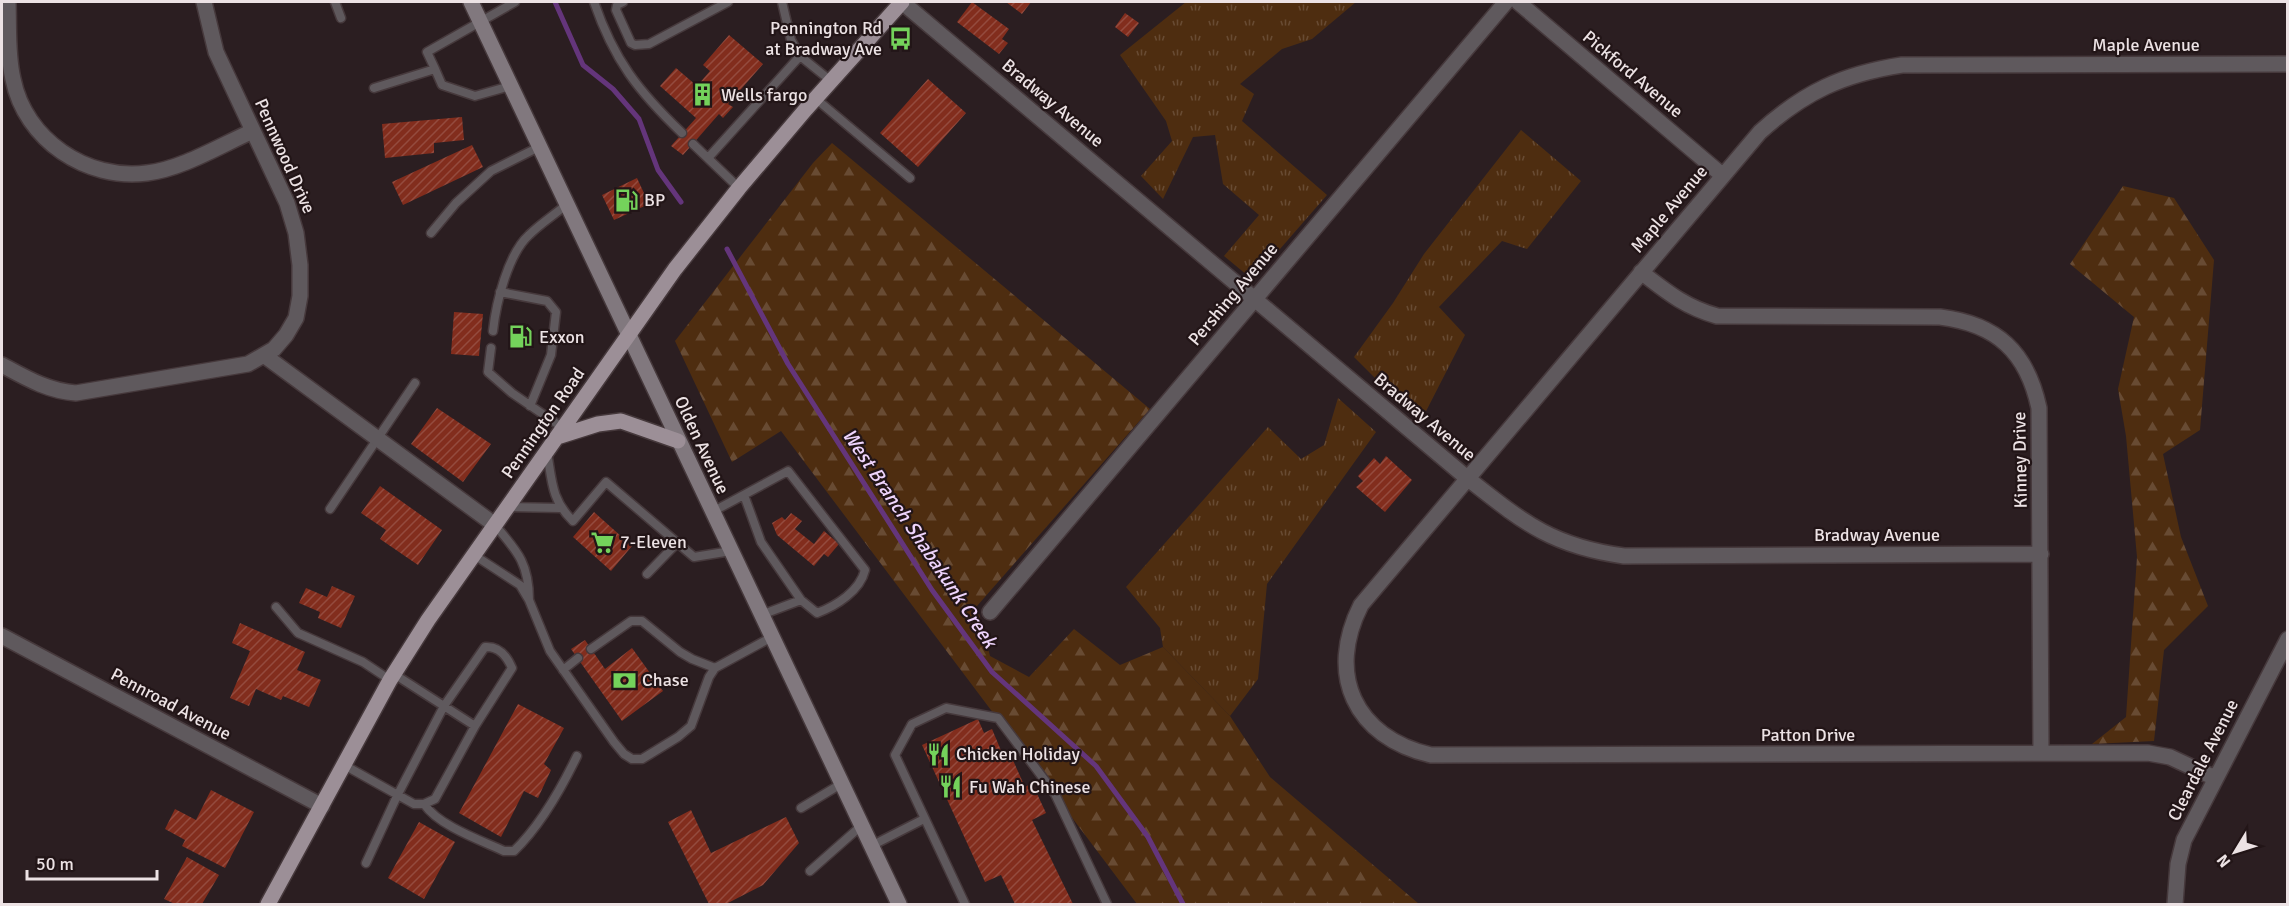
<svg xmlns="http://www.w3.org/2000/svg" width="2289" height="906" viewBox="0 0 2289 906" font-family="Signika,sans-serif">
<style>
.grass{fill:url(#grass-tufts)}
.forest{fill:url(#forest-firs)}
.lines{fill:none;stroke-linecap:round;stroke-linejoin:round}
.stream{stroke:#64357b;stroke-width:5}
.building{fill:url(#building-hatch)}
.service-casing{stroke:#46393c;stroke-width:11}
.minor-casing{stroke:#46393c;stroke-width:18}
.secondary-casing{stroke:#46393c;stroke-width:18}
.primary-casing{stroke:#46393c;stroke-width:18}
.service{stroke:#5f595d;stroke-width:8}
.minor{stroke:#5f595d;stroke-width:15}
.secondary{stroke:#81787e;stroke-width:15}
.primary{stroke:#9c8f97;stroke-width:15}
.labels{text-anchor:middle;stroke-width:4.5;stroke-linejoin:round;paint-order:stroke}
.poi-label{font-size:18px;fill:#ece2e4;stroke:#221517;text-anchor:start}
.street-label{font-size:18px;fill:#ece2e4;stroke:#221517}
.water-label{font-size:20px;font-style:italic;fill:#eed4fc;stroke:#221517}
</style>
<defs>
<pattern id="grass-tufts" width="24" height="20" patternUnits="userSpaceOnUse" patternTransform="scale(1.5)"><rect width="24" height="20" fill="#4e2d10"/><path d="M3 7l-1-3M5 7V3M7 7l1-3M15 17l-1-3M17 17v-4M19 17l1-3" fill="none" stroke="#684b33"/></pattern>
<pattern id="forest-firs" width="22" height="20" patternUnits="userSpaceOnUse" patternTransform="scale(1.5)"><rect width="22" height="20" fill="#4e2d10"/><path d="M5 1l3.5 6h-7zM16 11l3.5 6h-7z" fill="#684b33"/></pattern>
<pattern id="building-hatch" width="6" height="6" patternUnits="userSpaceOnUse" patternTransform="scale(1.5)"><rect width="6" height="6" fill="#822d1d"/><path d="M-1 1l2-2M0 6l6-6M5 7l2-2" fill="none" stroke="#944b3e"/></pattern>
</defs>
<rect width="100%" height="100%" fill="#2b1e21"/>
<path class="grass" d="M1186 2H1356L1312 39 1282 49 1240 84 1254 94 1242 121 1327 195 1253 280 1224 256 1259 215 1223 184 1215 135 1193 137 1163 199 1141 176 1172 141 1166 121 1120 55Z
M1521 130 1581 181 1527 249 1502 241 1439 307 1465 335 1420 423 1354 357 1393 303 1424 254Z
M1338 398 1376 432 1267 584 1258 679 1230 716 1163 647 1160 628 1126 587 1268 427 1301 459 1324 445Z"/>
<path class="forest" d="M832 143 1150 409 977 606 990 656 1029 677 1074 629 1120 665 1163 647 1230 716 1270 777 1419 904H1137L781 431 732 462 675 341 813 163Z
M2123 186 2174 198 2214 260 2200 430 2163 454 2181 537 2208 606 2164 650 2154 741 2092 744 2126 717 2137 557 2126 436 2118 389 2134 317 2070 264Z"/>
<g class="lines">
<path class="stream" d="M555 2 583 65 613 89 639 119 658 170 681 202
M727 249 788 364 932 590 992 672 1096 766 1148 837 1183 904"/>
</g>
<path class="building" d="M972 2 1009 29 1002 39 1008 43 999 54 957 22Z
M1006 2H1031L1022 14Z
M1125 13 1139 23 1128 37 1115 27Z
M729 35 763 64 728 104 733 107 723 118 719 114 683 155 671 146 696 118 660 86 676 68 697 86 710 71 703 65Z
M928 79 966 113 918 167 880 133Z
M462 117 464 140 434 143V153L385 158 382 124Z
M472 145 483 167 403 205 392 182Z
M637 178 649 204 614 220 602 195Z
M454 312 483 314 479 356 451 354Z
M437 408 491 444 463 482 411 444Z
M1386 456 1412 480 1385 512 1356 487 1363 481 1358 476 1374 458 1380 464Z
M380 486 442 530 418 565 380 539 386 530 361 513Z
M594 512 632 546 611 571 573 537Z
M791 513 802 521 795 529 814 544 824 531 839 544 828 557 824 554 814 566 777 535 772 523 782 517 785 520Z
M332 586 355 596 341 628 318 618 320 612 299 603 306 588 327 597Z
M240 623 305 652 297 670 321 680 309 707 283 696 281 700 256 689 249 706 230 698 250 651 232 643Z
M585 640 605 669 632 648 663 691 622 721 571 649Z
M518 704 564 728 544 764 551 770 538 798 524 791 501 837 459 813Z
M978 719 984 733 992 729 1005 760 1012 758 1025 787 1032 783 1046 813 1032 820 1073 904H1015L1001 875 985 882 922 745Z
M211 790 254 812 225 868 182 846 185 840 165 829 175 809 196 820Z
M691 810 711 853 786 817 799 843 763 885 726 904H709L668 822Z
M419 822 455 842 424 899 388 878Z
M187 857 219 875 202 904H175L164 899Z"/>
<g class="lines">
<defs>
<path id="service" d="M335 2 341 18
M594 2C614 60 638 91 682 133
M623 2 617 5 616 10 631 43 635 45 649 44 728 2
M782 2 791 40 800 56 831 81
M435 69 442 85 475 96 510 86
M374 88 435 69 427 52 515 2
M815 98 910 178
M693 144 739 188
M708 158 800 56
M431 233 456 203 491 171 539 147
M500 292 547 301 556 312 551 355 530 406
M493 331C496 303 508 254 529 235 540 224 554 215 566 205
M491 348 488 372 512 393 563 428
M547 452C552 480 551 500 573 521L606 482 694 557 731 551
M744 495 761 542 801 600
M508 507 560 508
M330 509 415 383
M712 512 788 471 865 570C860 591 836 606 817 613L801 600 761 615
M474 555 520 585 529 600C529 563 517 551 495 525
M647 574 677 543
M529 600 550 651 614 742 624 754 632 759H642L678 737 691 726 709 677 715 668 772 637
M276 607 298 633 363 662 390 680
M591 649 631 621H642L680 652 692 659 715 668
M563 670 578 658
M344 765 414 804H424L435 799 475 726 394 674
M424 804C439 826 480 840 504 851H514C539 827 562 787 577 756
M801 808 841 784
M871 846 924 819
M366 863 397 796 444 706 485 647C499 646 507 656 512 668L475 726
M810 871 861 826
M965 904 895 755 912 724 946 708 998 718 1055 794 1107 904"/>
<path id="minor" d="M8 2C9 27 7 54 13 79 25 140 87 181 147 173 182 169 221 145 253 131
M902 2 1467 478C1523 522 1551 546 1624 556L2041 554
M1518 2 1722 175
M1641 272C1667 292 1685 307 1717 316L1940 317C1997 324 2027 352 2039 408L2041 753
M265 356 495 525
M2 365C26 378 48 391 76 393L248 364 274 349 286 335 296 318 300 296V265L296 233 287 203 216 52 204 2
M990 612 1506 2
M2 636 322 806
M2215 778 2170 757 2148 753 1431 755C1354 737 1326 674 1361 605L1760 132C1804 92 1843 74 1902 65L2288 64
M2175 904 2178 864 2184 840 2288 639"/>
<path id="secondary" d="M471 2 899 904"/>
<path id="primary" d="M557 437 598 424 621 421 678 441
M268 904 390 680 428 620 675 269 739 188 806 109 902 2"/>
</defs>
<use href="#service" class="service-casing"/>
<use href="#minor" class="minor-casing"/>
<use href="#secondary" class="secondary-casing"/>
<use href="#primary" class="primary-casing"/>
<use href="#service" class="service"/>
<use href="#minor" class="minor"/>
<use href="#secondary" class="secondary"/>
<use href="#primary" class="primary"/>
</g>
<defs>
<symbol id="bus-bare" viewBox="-9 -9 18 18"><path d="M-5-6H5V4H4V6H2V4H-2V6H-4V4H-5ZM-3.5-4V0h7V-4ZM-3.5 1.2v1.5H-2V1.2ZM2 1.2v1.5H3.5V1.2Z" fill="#74d25b" stroke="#221517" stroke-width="2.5" paint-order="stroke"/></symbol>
<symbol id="building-bare" viewBox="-9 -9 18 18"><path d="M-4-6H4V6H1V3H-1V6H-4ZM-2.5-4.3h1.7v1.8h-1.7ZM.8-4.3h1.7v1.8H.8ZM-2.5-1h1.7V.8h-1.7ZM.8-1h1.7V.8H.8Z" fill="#74d25b" stroke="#221517" stroke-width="2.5" paint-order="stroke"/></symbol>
<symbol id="fuel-bare" viewBox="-9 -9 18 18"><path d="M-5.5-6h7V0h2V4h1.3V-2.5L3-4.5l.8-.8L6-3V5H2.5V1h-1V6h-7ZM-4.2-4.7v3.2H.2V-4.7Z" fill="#74d25b" stroke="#221517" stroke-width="2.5" paint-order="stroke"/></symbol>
<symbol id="supermarket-bare" viewBox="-9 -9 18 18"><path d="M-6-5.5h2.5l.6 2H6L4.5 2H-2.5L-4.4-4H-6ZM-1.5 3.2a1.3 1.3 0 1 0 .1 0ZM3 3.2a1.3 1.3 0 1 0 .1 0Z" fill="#74d25b" stroke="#221517" stroke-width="2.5" paint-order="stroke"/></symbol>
<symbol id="bank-bare" viewBox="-9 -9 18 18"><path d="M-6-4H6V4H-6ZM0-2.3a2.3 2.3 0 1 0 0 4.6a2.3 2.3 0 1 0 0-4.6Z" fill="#74d25b" stroke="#221517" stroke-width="2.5" paint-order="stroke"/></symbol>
<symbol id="restaurant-bare" viewBox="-9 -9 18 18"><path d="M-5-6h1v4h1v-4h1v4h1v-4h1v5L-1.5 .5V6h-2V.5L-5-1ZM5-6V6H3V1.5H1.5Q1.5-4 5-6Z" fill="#74d25b" stroke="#221517" stroke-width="2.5" paint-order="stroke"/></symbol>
</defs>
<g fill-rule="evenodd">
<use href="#bus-bare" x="884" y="22" width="33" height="33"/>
<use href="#building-bare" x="686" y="78" width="33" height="33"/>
<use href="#fuel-bare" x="610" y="184" width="33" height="33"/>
<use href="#fuel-bare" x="504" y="320" width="33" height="33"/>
<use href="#supermarket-bare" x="586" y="526" width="33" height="33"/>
<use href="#bank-bare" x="608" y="664" width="33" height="33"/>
<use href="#restaurant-bare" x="922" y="738" width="33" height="33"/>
<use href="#restaurant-bare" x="934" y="770" width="33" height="33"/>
</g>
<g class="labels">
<g class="poi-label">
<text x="882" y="34" text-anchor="end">Pennington Rd<tspan x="882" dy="21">at Bradway Ave</tspan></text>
<text x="721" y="101">Wells fargo</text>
<text x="644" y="206">BP</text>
<text x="539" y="343">Exxon</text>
<text x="620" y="548">7-Eleven</text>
<text x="642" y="686">Chase</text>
<text x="956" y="760">Chicken Holiday</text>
<text x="969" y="793">Fu Wah Chinese</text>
</g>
<g class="street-label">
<text x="2146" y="51">Maple Avenue</text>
<text transform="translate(1633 74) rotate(40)" y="6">Pickford Avenue</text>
<text transform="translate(1053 103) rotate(40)" y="6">Bradway Avenue</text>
<text transform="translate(285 156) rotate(66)" y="6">Pennwood Drive</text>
<text transform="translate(1669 209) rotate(-50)" y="6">Maple Avenue</text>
<text transform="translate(1233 294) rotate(-50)" y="6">Pershing Avenue</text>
<text transform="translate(1425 417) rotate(40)" y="6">Bradway Avenue</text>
<text transform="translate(543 423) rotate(-55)" y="6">Pennington Road</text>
<text transform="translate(702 445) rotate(65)" y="6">Olden Avenue</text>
<text transform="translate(2020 460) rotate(-91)" y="6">Kinney Drive</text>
<text x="1877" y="541">Bradway Avenue</text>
<text transform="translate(171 704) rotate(28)" y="6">Pennroad Avenue</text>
<text x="1808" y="741">Patton Drive</text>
<text transform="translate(2203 760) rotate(-63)" y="6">Cleardale Avenue</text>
</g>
<g class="water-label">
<text transform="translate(920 538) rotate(56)" y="7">West Branch Shabakunk Creek</text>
</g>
</g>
<rect width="2289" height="906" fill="none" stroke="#ece2e4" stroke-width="6"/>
<g transform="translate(2235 852) rotate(232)" stroke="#221517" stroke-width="4.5" paint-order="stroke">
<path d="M0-4.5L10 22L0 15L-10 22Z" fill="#ece2e4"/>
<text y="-9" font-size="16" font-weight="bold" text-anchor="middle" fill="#ece2e4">N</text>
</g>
<path d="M27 870v9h130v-9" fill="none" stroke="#ece2e4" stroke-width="3"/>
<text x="36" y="870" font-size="18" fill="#ece2e4" stroke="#221517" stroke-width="4.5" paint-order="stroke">50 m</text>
</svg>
